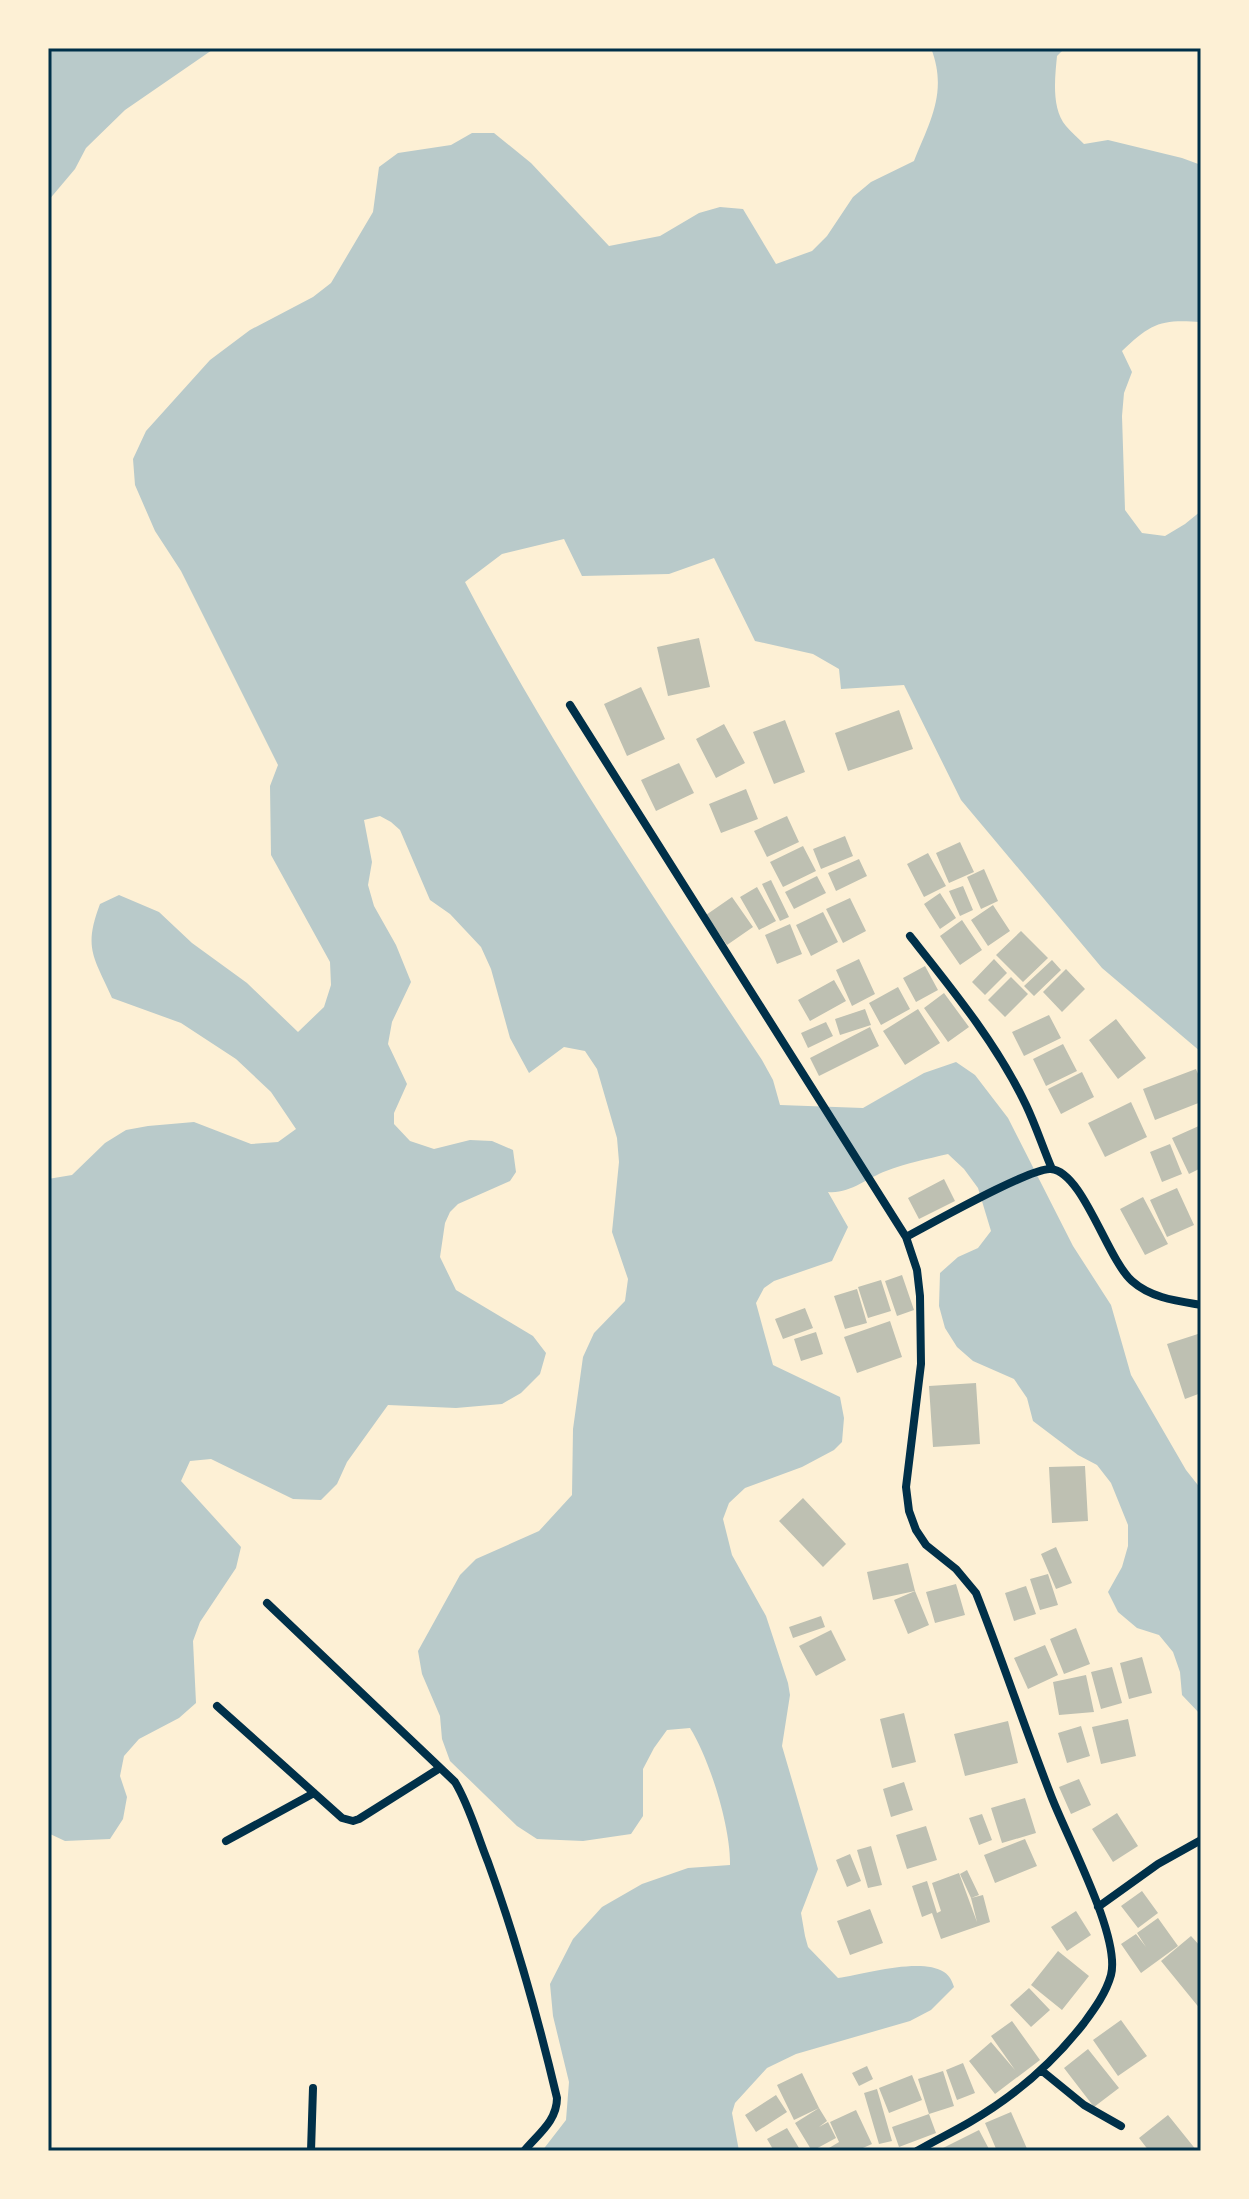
<svg xmlns="http://www.w3.org/2000/svg" width="1249" height="2199" viewBox="0 0 1249 2199" font-family="Roboto,sans-serif">
<style>
.green{fill:#b9caca}
.building{fill:#bec0b2}
.lines{fill:none;stroke-linecap:round;stroke-linejoin:round}
.minor{stroke:#003049;stroke-width:8}
.neatline{fill:none;stroke:#003049;stroke-width:3}
</style>
<rect width="100%" height="100%" fill="#fdf0d5"/>
<path class="green" d="M48 48H215L125 110 86 148 75 169 48 201Z
M931 48H1065L1057 56C1055 77 1051 108 1066 126 1071 132 1078 138 1084 144L1108 140 1182 158 1201 165V322C1161 319 1151 323 1122 351L1132 372 1124 393 1122 416 1125 510 1142 533 1165 536 1185 524 1201 511V1052L1102 968 961 800 904 685 841 689 839 669 813 654 755 641 714 558 669 574 582 576 564 539 502 554 465 582C552 749 658 904 762 1060L773 1080 780 1105 863 1108 924 1073 956 1062 975 1075 1008 1118 1073 1246 1111 1305 1131 1375 1186 1470 1201 1489V1715L1182 1695 1180 1672 1173 1652 1159 1635 1137 1628 1118 1612 1108 1592 1122 1567 1128 1546V1525L1111 1483 1097 1465 1078 1455 1033 1421 1027 1398 1014 1379 973 1361 957 1347 945 1328 939 1306 940 1273 958 1257 978 1248 991 1231 978 1188 964 1169 948 1154C927 1159 906 1163 886 1171 867 1178 850 1194 828 1192L848 1227 832 1261 774 1281 764 1288 756 1303 773 1365 840 1397 844 1418 842 1442 834 1450 802 1467 745 1488 729 1503 723 1519 732 1555 766 1616 788 1683 790 1695 782 1746 818 1869 801 1913 805 1936 808 1947 838 1978C865 1974 921 1957 944 1972 950 1976 952 1981 954 1987L931 2010 910 2021 796 2054 767 2068 735 2103 732 2113 739 2151H542L566 2120 569 2082 553 2016 550 1984 573 1939 602 1907 642 1884 688 1868 730 1865C731 1828 710 1760 690 1728L667 1730 654 1748 643 1769V1816L631 1834 583 1841 537 1839 517 1826 450 1761 442 1739 440 1716 422 1674 418 1651 460 1575 476 1559 539 1531 572 1495 573 1429 583 1357 594 1333 625 1301 628 1279 612 1232 619 1162 617 1138 597 1069 585 1051 564 1047 529 1073 510 1038 491 969 481 947 450 914 430 900 400 830 391 822 380 816 364 820 372 862 368 885 374 906 396 945 411 982 392 1022 388 1044 407 1084 394 1113V1124L410 1141 434 1149 470 1140 492 1141 513 1150 516 1172 510 1181 458 1204 450 1212 445 1223 440 1257 456 1290 533 1336 546 1353 540 1374 521 1393 502 1404 456 1408 388 1405 347 1462 337 1484 321 1500 293 1499 211 1459 190 1461 181 1481 241 1547 236 1568 200 1622 193 1641 196 1703 179 1718 139 1739 124 1756 120 1776 127 1797 123 1819 110 1839 65 1841 48 1833V1179L72 1175 105 1143 126 1130 148 1126 194 1122 251 1144 278 1142 296 1129 271 1092 236 1059 181 1023 112 998C94 957 83 949 100 904L119 895 159 912 192 943 247 983 298 1032 324 1007 331 985 330 962 271 855 270 786 278 765 181 571 155 531 135 485 133 459 146 431 210 360 250 330 313 297 331 283 373 212 379 167 398 153 451 145 472 133H494L531 163 609 246 660 236 699 213 720 207 743 209 776 264 812 251 827 236 853 197 871 182 914 161C930 121 948 92 931 48Z"/>
<path class="building" d="M699 638 710 687 668 696 657 647Z
M641 687 665 739 627 756 604 704Z
M899 710 913 749 848 771 835 733Z
M785 720 805 772 774 784 753 732Z
M724 724 745 763 716 778 696 739Z
M679 763 694 793 656 811 641 780Z
M746 789 758 819 721 833 709 804Z
M787 816 799 842 767 857 754 831Z
M845 836 853 856 821 869 813 849Z
M960 842 974 872 949 883 936 853Z
M803 846 816 871 783 887 770 862Z
M928 853 946 886 924 897 907 864Z
M859 859 867 876 836 891 828 873Z
M984 869 998 901 981 909 967 877Z
M817 876 826 893 794 909 785 892Z
M771 880 789 917 780 921 762 884Z
M963 886 973 910 960 916 949 891Z
M757 887 776 921 759 930 740 897Z
M940 893 956 918 940 929 924 904Z
M732 897 753 927 727 945 706 915Z
M850 898 866 931 843 943 826 909Z
M993 905 1010 931 988 946 971 920Z
M823 912 838 942 811 956 796 925Z
M962 920 982 950 960 965 940 936Z
M790 924 802 954 777 964 765 935Z
M1021 931 1048 958 1023 982 996 955Z
M859 959 875 994 852 1006 836 970Z
M994 959 1007 973 985 995 972 982Z
M1052 960 1061 970 1034 996 1024 986Z
M925 966 938 990 916 1002 903 978Z
M1066 969 1085 989 1062 1012 1043 992Z
M1011 977 1028 994 1005 1017 988 1000Z
M834 980 846 1001 810 1021 798 1000Z
M898 987 910 1009 881 1025 869 1003Z
M944 993 969 1027 948 1042 924 1008Z
M865 1009 871 1025 840 1035 835 1019Z
M918 1009 940 1043 905 1065 883 1031Z
M1049 1015 1061 1038 1024 1056 1012 1032Z
M1116 1019 1146 1058 1118 1079 1089 1040Z
M826 1022 833 1036 808 1048 801 1033Z
M870 1027 879 1046 819 1076 810 1058Z
M1063 1044 1077 1071 1046 1086 1033 1059Z
M1196 1069 1201 1081V1102L1155 1120 1143 1089Z
M1082 1072 1094 1097 1061 1114 1048 1089Z
M1131 1102 1147 1137 1105 1157 1088 1123Z
M1201 1125V1168L1189 1174 1172 1138Z
M1170 1144 1182 1174 1162 1182 1150 1152Z
M944 1179 955 1201 919 1219 908 1198Z
M1177 1188 1194 1225 1167 1237 1150 1200Z
M1143 1197 1168 1244 1145 1255 1120 1209Z
M902 1275 914 1310 897 1316 885 1281Z
M881 1280 891 1311 868 1318 858 1287Z
M857 1289 867 1323 845 1329 834 1296Z
M805 1308 813 1328 783 1339 775 1319Z
M890 1321 902 1357 857 1373 844 1337Z
M816 1332 823 1354 801 1361 794 1339Z
M1201 1333V1393L1185 1399 1167 1344Z
M976 1383 980 1444 933 1447 929 1386Z
M1085 1466 1088 1521 1052 1523 1049 1467Z
M803 1498 846 1544 823 1567 779 1521Z
M1056 1547 1072 1583 1056 1589 1041 1554Z
M908 1563 915 1591 873 1600 867 1572Z
M1048 1574 1058 1605 1040 1610 1030 1579Z
M956 1584 965 1615 935 1623 926 1592Z
M1026 1586 1036 1614 1014 1621 1005 1593Z
M915 1591 929 1625 908 1634 894 1600Z
M821 1616 825 1627 793 1638 789 1627Z
M1076 1628 1090 1664 1064 1674 1050 1639Z
M831 1630 846 1660 816 1676 799 1646Z
M1045 1645 1058 1675 1028 1689 1014 1658Z
M1142 1657 1152 1693 1129 1699 1120 1663Z
M1112 1667 1122 1703 1101 1709 1091 1672Z
M1086 1675 1094 1712 1059 1715 1053 1682Z
M904 1713 916 1762 892 1768 880 1719Z
M1128 1719 1136 1756 1101 1764 1092 1727Z
M1008 1721 1018 1763 965 1776 954 1734Z
M1081 1726 1090 1756 1067 1763 1058 1733Z
M1079 1779 1091 1805 1071 1814 1059 1787Z
M904 1782 913 1810 891 1817 883 1789Z
M1025 1798 1036 1833 1002 1843 991 1808Z
M1117 1813 1138 1846 1113 1862 1092 1829Z
M982 1814 992 1840 979 1845 969 1818Z
M926 1826 937 1860 907 1869 896 1835Z
M1025 1839 1037 1866 995 1883 984 1855Z
M871 1846 882 1885 868 1888 857 1850Z
M850 1854 861 1881 847 1887 836 1860Z
M967 1870 979 1895 971 1898 960 1874Z
M959 1873 977 1922 971 1898 983 1895 990 1922 941 1939 932 1913 922 1917 912 1886 927 1881 937 1913 941 1911 932 1883Z
M1142 1891 1158 1913 1138 1928 1121 1906Z
M870 1909 883 1943 850 1955 837 1921Z
M1076 1911 1091 1935 1067 1951 1051 1927Z
M1158 1918 1178 1946 1141 1973 1121 1944 1136 1934 1146 1947 1137 1933Z
M1191 1936 1201 1947V2010L1161 1961Z
M1058 1951 1089 1976 1062 2010 1031 1985Z
M1029 1988 1050 2010 1031 2027 1010 2005Z
M1121 2020 1147 2056 1118 2076 1093 2040Z
M1012 2021 1040 2060 995 2094 969 2061 991 2042 1015 2070 991 2036Z
M1088 2049 1119 2088 1094 2107 1064 2068Z
M963 2063 975 2093 957 2100 946 2070Z
M867 2066 873 2079 859 2086 852 2073Z
M943 2071 954 2106 929 2114 918 2079Z
M802 2073 819 2108 794 2120 777 2085Z
M912 2075 922 2100 889 2113 879 2088Z
M877 2089 892 2141 879 2144 864 2093Z
M776 2095 787 2112 756 2132 745 2115Z
M819 2108 827 2121 819 2127 828 2122 836 2138 812 2151 795 2123Z
M856 2110 872 2144 856 2151H824L839 2142 830 2122Z
M1011 2112 1028 2151H997L985 2123Z
M929 2114 936 2133 899 2147 892 2127Z
M1168 2115 1197 2151H1149L1139 2138Z
M787 2128 799 2148 794 2151H774L767 2139Z
M979 2130 990 2151H937Z"/>
<g class="lines">
<path class="minor" d="M570 705 906 1237 917 1270 920 1296 921 1364 906 1487 909 1511 916 1530 926 1545 956 1569 976 1593C1002 1659 1024 1726 1050 1793 1065 1834 1121 1936 1111 1975 1106 1993 1095 2008 1084 2023 1052 2064 1015 2096 970 2122 953 2132 934 2141 917 2151
M910 936C952 989 997 1044 1026 1105 1036 1126 1043 1148 1052 1169
M906 1237C929 1225 1031 1167 1051 1169 1083 1172 1107 1259 1132 1281 1151 1298 1177 1301 1201 1305
M267 1603 455 1782C470 1807 477 1835 488 1862 516 1939 538 2018 557 2098 557 2121 538 2134 524 2151
M217 1706 342 1818 353 1821 359 1819 440 1768
M226 1841 314 1793
M1098 1907 1158 1864 1201 1840
M1041 2070 1084 2105 1121 2126
M311 2151 313 2088"/>
</g>
<rect width="1249" height="2199" fill="none" stroke="#fdf0d5" stroke-width="100"/>
<rect x="50" y="50" width="1149" height="2099" class="neatline"/>
</svg>
